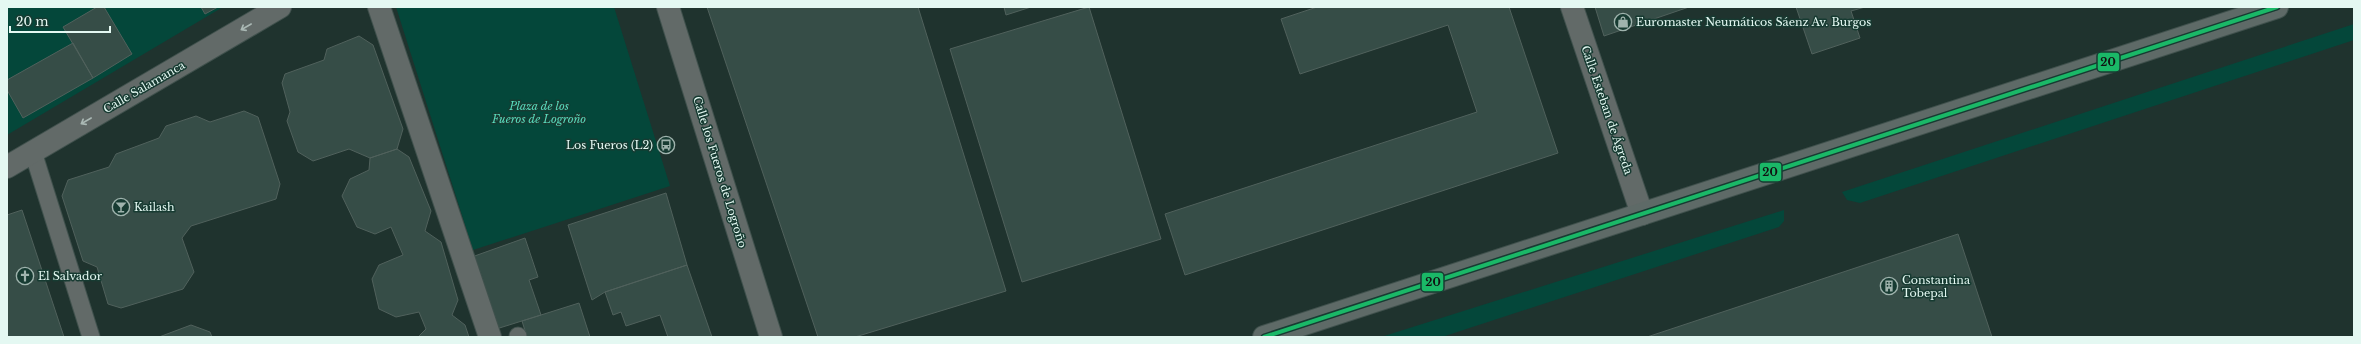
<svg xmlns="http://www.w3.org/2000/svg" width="2361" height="344" viewBox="0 0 2361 344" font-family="'Libre Baskerville',serif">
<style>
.green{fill:#04473a}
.building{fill:#364d47;stroke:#50615c}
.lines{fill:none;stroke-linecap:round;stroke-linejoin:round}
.lane-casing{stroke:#40514d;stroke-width:19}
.street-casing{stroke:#40514d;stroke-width:24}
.primary-casing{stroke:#40514d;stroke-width:24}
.lane{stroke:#626a68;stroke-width:17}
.street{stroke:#626a68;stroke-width:22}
.primary{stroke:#5e6a67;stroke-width:22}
.bus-1-casing{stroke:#173b32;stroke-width:7}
.bus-1{stroke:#1ab867;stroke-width:4}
.oneway{stroke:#aab8b4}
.labels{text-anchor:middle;stroke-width:3;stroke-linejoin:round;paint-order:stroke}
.poi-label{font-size:11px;fill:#e4f8f2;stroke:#173b32;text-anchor:start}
.street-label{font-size:11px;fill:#e4f8f2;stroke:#173b32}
.park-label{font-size:11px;font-style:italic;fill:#59dcbd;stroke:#173b32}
.line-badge{stroke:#173b32;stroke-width:1.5}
.pale-badge-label{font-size:11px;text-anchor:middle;font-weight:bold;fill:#111}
</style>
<rect width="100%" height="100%" fill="#1f332e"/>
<path class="green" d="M7 7H223L7 135Z
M396 7H614L670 186 473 250Z
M2354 24V40L1860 203 1847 200 1842 192Z
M1784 210V221L1779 227 1442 337H1381Z"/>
<path class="building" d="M97 7H104L132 54 93 78 63 27Z
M201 7H218L205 14Z
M707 7H918L1006 291 855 337H818Z
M1004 7H1031L1006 15Z
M1089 7 1161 239 1022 282 950 49Z
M1317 7H1509L1558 153 1185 275 1165 214 1477 112 1448 25 1300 74 1281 19Z
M1595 7H1689L1604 36Z
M1796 7H1865L1851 11 1860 38 1812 54Z
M359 36 373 45 403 129 397 149 370 158 349 149 313 161 298 152 287 121 290 112 282 83 285 74 324 60 327 49Z
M73 43 93 78 23 118 7 90V80Z
M244 111 258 117 280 184 276 199 191 226 182 238 194 272 183 289 121 308 108 304 97 267 83 261 62 196 68 180 109 167 116 154 159 138 166 126 196 116 210 122Z
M397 149 409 157 431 211 425 231 441 242 458 300 452 315 465 325 469 337H418L426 329 419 312 396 317 379 309 372 279 379 265 403 255 391 227 375 234 357 227 342 196 350 179 369 170 370 158Z
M666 193 687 265 605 292 592 300 568 225Z
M22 210 64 337H7V215Z
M1958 234 1992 337H1647Z
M525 238 538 277 529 280 541 315 493 330 469 258Z
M687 265 712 337H668L660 315 626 326 621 312 613 315 605 292Z
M579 303 590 337H527L522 321Z
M191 325 210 332 212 337H159Z"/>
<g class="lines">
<defs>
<path id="lane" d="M33 152 91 337
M518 336V337"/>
<path id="street" d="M379 7 490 337
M668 7 771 337
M1572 7 1642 214
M7 167 280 7"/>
<path id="primary" d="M1264 337 2277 7"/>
</defs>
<use href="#lane" class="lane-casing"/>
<use href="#street" class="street-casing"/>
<use href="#primary" class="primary-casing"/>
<use href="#lane" class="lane"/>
<use href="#street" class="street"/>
<use href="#primary" class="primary"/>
<defs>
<path id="bus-1" d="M1264 337 2277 7"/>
</defs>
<use href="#bus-1" class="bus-1-casing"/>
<use href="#bus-1" class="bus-1"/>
</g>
<defs><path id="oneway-shaft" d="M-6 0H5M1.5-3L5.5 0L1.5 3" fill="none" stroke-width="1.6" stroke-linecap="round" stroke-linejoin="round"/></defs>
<g class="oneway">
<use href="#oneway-shaft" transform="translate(246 27) rotate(150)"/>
<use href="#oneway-shaft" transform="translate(86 121) rotate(150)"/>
</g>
<defs>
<symbol id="shop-ring" viewBox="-11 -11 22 22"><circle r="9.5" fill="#173b32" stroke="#9fb3ad" stroke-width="1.5"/><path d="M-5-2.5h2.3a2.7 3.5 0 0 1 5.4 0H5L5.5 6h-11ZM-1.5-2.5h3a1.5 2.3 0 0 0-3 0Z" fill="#9fb3ad"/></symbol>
<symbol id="bus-ring" viewBox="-11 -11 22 22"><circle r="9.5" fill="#173b32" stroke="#9fb3ad" stroke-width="1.5"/><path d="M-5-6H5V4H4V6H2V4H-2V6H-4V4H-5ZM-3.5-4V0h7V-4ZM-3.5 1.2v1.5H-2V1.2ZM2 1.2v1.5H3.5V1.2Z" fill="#9fb3ad"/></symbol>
<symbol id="bar-ring" viewBox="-11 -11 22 22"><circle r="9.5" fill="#173b32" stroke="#9fb3ad" stroke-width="1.5"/><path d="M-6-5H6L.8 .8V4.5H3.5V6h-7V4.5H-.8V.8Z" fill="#9fb3ad"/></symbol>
<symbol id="church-ring" viewBox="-11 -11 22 22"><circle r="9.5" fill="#173b32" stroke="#9fb3ad" stroke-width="1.5"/><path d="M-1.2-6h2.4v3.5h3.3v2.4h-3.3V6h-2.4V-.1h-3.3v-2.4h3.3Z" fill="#9fb3ad"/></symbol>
<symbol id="building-ring" viewBox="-11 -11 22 22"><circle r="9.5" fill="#173b32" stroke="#9fb3ad" stroke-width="1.5"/><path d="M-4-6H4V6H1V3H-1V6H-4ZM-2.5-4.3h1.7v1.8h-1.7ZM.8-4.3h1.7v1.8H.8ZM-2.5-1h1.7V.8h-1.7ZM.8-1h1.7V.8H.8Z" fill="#9fb3ad"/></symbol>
</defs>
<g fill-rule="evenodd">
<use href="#shop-ring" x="1613" y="12" width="20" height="20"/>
<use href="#bus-ring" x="656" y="135" width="20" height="20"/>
<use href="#bar-ring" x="111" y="197" width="20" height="20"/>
<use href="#church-ring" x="15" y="266" width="20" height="20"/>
<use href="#building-ring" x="1879" y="276" width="20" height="20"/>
</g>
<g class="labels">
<g class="poi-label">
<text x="1636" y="26">Euromaster Neumáticos Sáenz Av. Burgos</text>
<text x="653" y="149" text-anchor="end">Los Fueros (L2)</text>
<text x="134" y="211">Kailash</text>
<text x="38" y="280">El Salvador</text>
<text x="1902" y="284">Constantina<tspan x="1902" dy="13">Tobepal</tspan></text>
</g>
<g class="street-label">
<text transform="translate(144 87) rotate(-30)" y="4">Calle Salamanca</text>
<text transform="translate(1607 110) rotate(71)" y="4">Calle Esteban de Ágreda</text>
<text transform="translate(720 172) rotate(73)" y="4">Calle los Fueros de Logroño</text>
</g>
<g class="park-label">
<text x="539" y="110">Plaza de los<tspan x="539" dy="13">Fueros de Logroño</tspan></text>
</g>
</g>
<g class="line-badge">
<rect x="2097" y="52" width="23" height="20" rx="4" fill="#1ab867"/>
<rect x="1759" y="162" width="23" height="20" rx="4" fill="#1ab867"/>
<rect x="1421" y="272" width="23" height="20" rx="4" fill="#1ab867"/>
</g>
<g class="pale-badge-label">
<text x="2108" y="66">20</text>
<text x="1770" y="176">20</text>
<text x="1433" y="286">20</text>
</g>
<rect width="2361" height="344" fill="none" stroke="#e4f8f2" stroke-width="16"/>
<path d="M10 26v6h100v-6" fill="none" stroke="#e4f8f2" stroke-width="2"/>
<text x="16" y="26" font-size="12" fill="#e4f8f2" stroke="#173b32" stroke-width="3" paint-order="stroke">20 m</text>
</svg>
